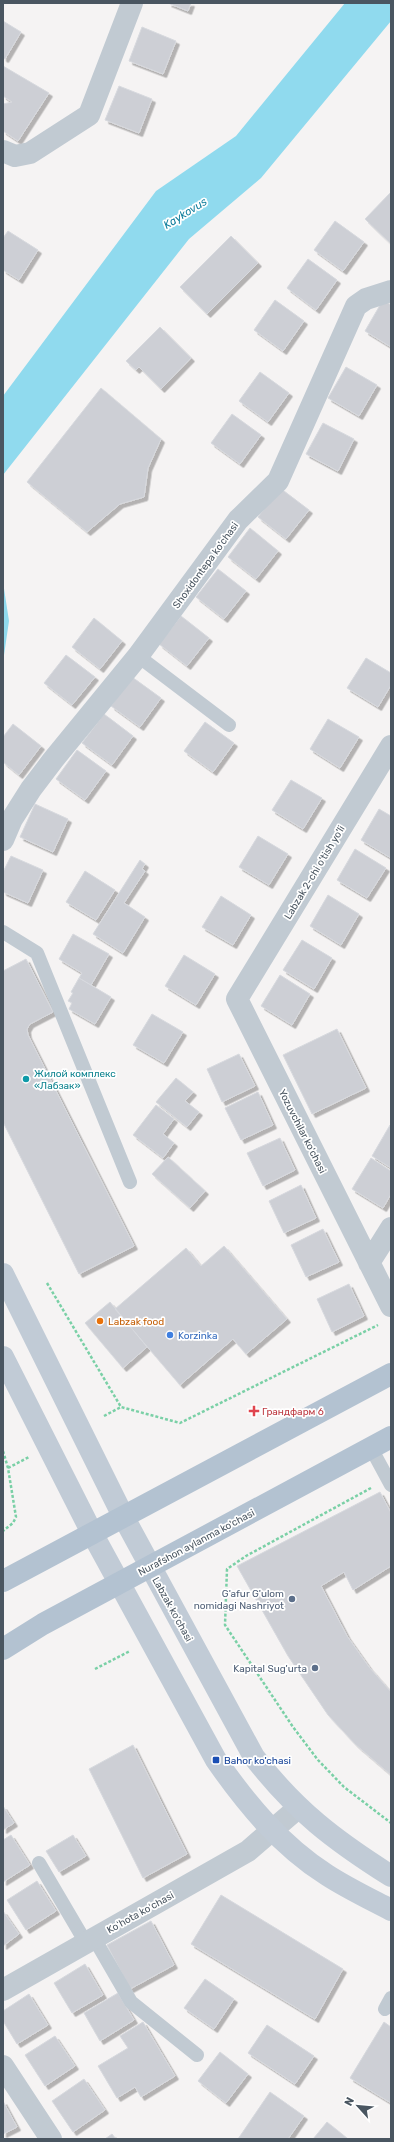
<svg xmlns="http://www.w3.org/2000/svg" width="394" height="2142" viewBox="0 0 394 2142" font-family="Rubik,sans-serif">
<style>
.water{fill:#90daee}
.building{fill:#cdcfd5;stroke:#d7d9de;filter:url(#shadow)}
.lines{fill:none;stroke-linecap:round;stroke-linejoin:round}
.path{stroke:#7ad0a6;stroke-width:2.5;stroke-dasharray:3 2;stroke-linecap:butt}
.service{stroke:#c1cad2;stroke-width:14}
.minor{stroke:#c1cad2;stroke-width:22}
.secondary{stroke:#c1cbd6;stroke-width:22}
.primary{stroke:#b3c2d1;stroke-width:22}
.culture-dot{fill:#0f9aa8;stroke:#fff;stroke-width:1.5}
.food-dot{fill:#e8710a;stroke:#fff;stroke-width:1.5}
.shop-dot{fill:#3f7fe0;stroke:#fff;stroke-width:1.5}
.health-dot{fill:#e0444e;stroke:#fff;stroke-width:1.5}
.service-dot{fill:#5c6f8a;stroke:#fff;stroke-width:1.5}
.transit-dot{fill:#1a4fb4;stroke:#fff;stroke-width:1.5}
.labels{text-anchor:middle;stroke-width:3.5;stroke-linejoin:round;paint-order:stroke}
.street-label{font-size:10px;fill:#4a5661;stroke:#fff}
.culture-label{font-size:10px;fill:#0d838f;stroke:#fff;text-anchor:start}
.food-label{font-size:10px;fill:#c56008;stroke:#fff;text-anchor:start}
.shop-label{font-size:10px;fill:#366cbe;stroke:#fff;text-anchor:start}
.health-label{font-size:10px;fill:#be3a42;stroke:#fff;text-anchor:start}
.service-label{font-size:10px;fill:#4e5e75;stroke:#fff;text-anchor:end}
.transit-label{font-size:10px;fill:#164399;stroke:#fff;text-anchor:start}
.water-label{font-size:11px;font-style:italic;fill:#0c7c9b;stroke:#fff}
</style>
<defs>
<filter id="shadow"><feDropShadow dx="3.5" dy="3.5" stdDeviation="0" flood-color="#0004"/></filter>
</defs>
<rect width="100%" height="100%" fill="#f5f3f3"/>
<path class="water" d="M345 3H391V21L261 178 189 239 3 475V396L156 191 236 136Z
M3 582 9 621 3 662Z"/>
<path class="building" d="M168 3H191L188 11Z
M3 21 21 32 5 59 3 58Z
M142 27 176 41 163 74 129 61Z
M3 66 49 93 18 141 3 131V104L12 102 3 96Z
M119 86 152 99 139 133 105 120Z
M390 193 391 194V244L365 219Z
M335 221 364 242 343 271 314 250Z
M8 231 38 250 19 280 3 270V238Z
M231 236 258 263 207 314 180 287Z
M308 259 337 280 316 310 287 288Z
M275 300 304 321 283 351 254 330Z
M383 300 391 305V347L365 331Z
M160 327 191 358 161 389 139 367 136 370 126 361Z
M346 367 377 385 359 416 328 398Z
M260 372 289 393 268 422 239 401Z
M101 388 161 439 148 468 144 497 120 504 87 532 27 482Z
M232 414 261 435 240 464 211 443Z
M323 423 354 439 338 471 306 454Z
M280 488 309 510 286 539 258 517Z
M250 528 278 551 256 579 228 557Z
M218 569 246 591 224 619 196 597Z
M181 616 209 638 187 666 159 644Z
M94 618 122 641 100 669 72 647Z
M66 655 95 677 72 705 44 683Z
M366 658 391 673V685L378 707 347 688Z
M132 677 161 698 140 727 111 706Z
M104 714 133 736 112 765 82 743Z
M328 719 359 737 340 768 310 749Z
M205 722 234 743 213 772 184 751Z
M13 724 41 746 19 775 3 762V737Z
M77 750 106 771 85 800 56 779Z
M291 780 322 798 303 829 272 810Z
M35 804 68 819 53 852 20 837Z
M379 809 391 816V858L361 840Z
M258 836 288 854 269 885 239 867Z
M355 849 386 868 367 898 337 880Z
M11 856 43 870 28 903 3 892V872Z
M140 860 145 864 142 869 145 871 124 903 145 917 123 953 93 934Z
M85 871 115 890 96 920 66 902Z
M328 895 359 914 341 945 310 926Z
M221 896 251 915 233 945 202 927Z
M73 934 109 954 91 985 79 978 82 973 59 959Z
M302 940 332 958 314 989 283 970Z
M184 955 215 974 196 1005 165 986Z
M26 959 53 1012 30 1024 27 1029 28 1035 134 1246 79 1274 3 1122V971Z
M280 975 310 994 292 1025 261 1006Z
M79 978 111 997 95 1024 69 1009 72 1003 68 1001 73 993 71 992Z
M152 1014 183 1032 164 1063 133 1045Z
M337 1029 366 1088 312 1114 283 1055Z
M239 1054 255 1086 222 1102 207 1069Z
M176 1078 193 1092 185 1101 199 1112 187 1127 156 1102Z
M258 1092 273 1125 241 1140 225 1108Z
M156 1105 174 1119 163 1134 174 1143 163 1158 133 1135Z
M390 1125 391 1126V1168L372 1156Z
M280 1138 295 1170 263 1186 247 1153Z
M168 1157 205 1191 190 1208 152 1174Z
M371 1158 391 1171V1194L383 1208 352 1189Z
M301 1185 316 1218 284 1233 269 1201Z
M323 1229 339 1262 306 1277 291 1245Z
M224 1246 287 1319 246 1354 233 1339 180 1385 115 1309 186 1248 201 1266Z
M349 1284 364 1316 332 1332 317 1299Z
M110 1302 147 1347 123 1368 85 1323Z
M380 1492 391 1513V1566L353 1590 344 1572 321 1586 347 1636 369 1667 391 1692V1775L355 1744 328 1715 288 1656 237 1566Z
M133 1745 187 1854 143 1878 89 1769Z
M3 1806 14 1823 3 1830Z
M11 1835 30 1865 3 1882V1840Z
M73 1835 86 1856 59 1872 46 1851Z
M37 1881 56 1911 26 1930 7 1900Z
M221 1895 343 1969 315 2019 191 1944Z
M3 1911 19 1934 3 1946Z
M151 1921 174 1965 130 1989 107 1945Z
M85 1964 103 1995 72 2013 54 1983Z
M205 1979 234 1999 214 2029 184 2008Z
M118 1993 134 2020 100 2041 84 2013Z
M29 1994 48 2025 17 2044 3 2021V2011Z
M143 2022 175 2076 141 2097 135 2087 117 2098 98 2066 128 2048 120 2036Z
M384 2022 391 2027V2103L350 2078Z
M267 2025 314 2056 295 2084 248 2053Z
M55 2036 75 2066 45 2086 25 2055Z
M220 2052 248 2074 226 2103 198 2081Z
M84 2079 105 2110 73 2132 52 2101Z
M270 2092 304 2116 288 2139H238Z
M3 2101 17 2127 3 2134Z
M327 2122 348 2139H313Z
M112 2134 116 2139H105Z"/>
<g class="lines">
<path class="path" d="M47 1283 121 1407 180 1423 378 1325
M104 1416 121 1407
M3 1451 8 1468 16 1517 13 1523 3 1531
M8 1468 29 1457
M371 1488 246 1556 227 1569 225 1625 293 1727 318 1760 344 1787 391 1823
M95 1669 130 1651"/>
<path class="service" d="M138 656 229 725
M3 932 37 953 130 1182
M371 1448 391 1485
M39 1863 86 1943
M94 1938 131 2002 197 2055
M385 2009 391 1998"/>
<path class="minor" d="M3 151 15 156 30 153 89 115 132 3
M391 746 237 999 391 1306
M3 840 12 819 31 789 53 760 138 656 238 520 278 481 356 306 366 299 391 291
M369 1263 391 1228
M3 1990 248 1851 298 1808
M3 2066 51 2139"/>
<path class="secondary" d="M3 1274 123 1516 254 1757C296 1811 334 1840 391 1876
M3 1357 92 1533 216 1760C246 1803 281 1846 327 1875 347 1888 370 1899 391 1910"/>
<path class="primary" d="M3 1581 391 1374
M3 1649 43 1624 391 1437"/>
</g>
<circle class="culture-dot" cx="26" cy="1079" r="4"/>
<circle class="food-dot" cx="100" cy="1321" r="4"/>
<circle class="shop-dot" cx="170" cy="1335" r="4"/>
<path class="health-dot" d="M252 1405h4v4h4v4h-4v4h-4v-4h-4v-4h4z"/>
<g class="service-dot">
<circle cx="292" cy="1599" r="4"/>
<circle cx="315" cy="1668" r="4"/>
</g>
<rect class="transit-dot" x="212" y="1756" width="8" height="8" rx="2"/>
<g class="labels">
<g class="street-label">
<text transform="translate(205 565) rotate(-54)" y="4">Shoxidontepa ko'chasi</text>
<text transform="translate(314 872) rotate(-59)" y="4">Labzak 2-chi o'tish yo'li</text>
<text transform="translate(303 1131) rotate(63)" y="4">Yozuvchilar ko'chasi</text>
<text transform="translate(196 1542) rotate(-28)" y="4">Nurafshon aylanma ko'chasi</text>
<text transform="translate(173 1609) rotate(61)" y="4">Labzak ko'chasi</text>
<text transform="translate(140 1912) rotate(-29)" y="4">Koʻhota koʻchasi</text>
</g>
<g class="culture-label">
<text x="34" y="1077">Жилой комплекс<tspan x="34" dy="12">«Лабзак»</tspan></text>
</g>
<g class="food-label">
<text x="108" y="1325">Labzak food</text>
</g>
<g class="shop-label">
<text x="178" y="1339">Korzinka</text>
</g>
<g class="health-label">
<text x="262" y="1415">Грандфарм 6</text>
</g>
<g class="service-label">
<text x="284" y="1597">G'afur G'ulom<tspan x="284" dy="12">nomidagi Nashriyot</tspan></text>
<text x="307" y="1672">Kapital Sug'urta</text>
</g>
<g class="transit-label">
<text x="224" y="1764">Bahor ko'chasi</text>
</g>
<g class="water-label">
<text transform="translate(185 213) rotate(-32)" y="4">Kaykovus</text>
</g>
</g>
<rect width="394" height="2142" fill="none" stroke="#4a5661" stroke-width="8"/>
<g transform="translate(358 2106) rotate(297)" stroke="#ffffff" stroke-width="3" paint-order="stroke">
<path d="M0-3L7 15L0 10L-7 15Z" fill="#4a5661"/>
<text y="-6" font-size="11" font-weight="bold" text-anchor="middle" fill="#4a5661">N</text>
</g>
</svg>
